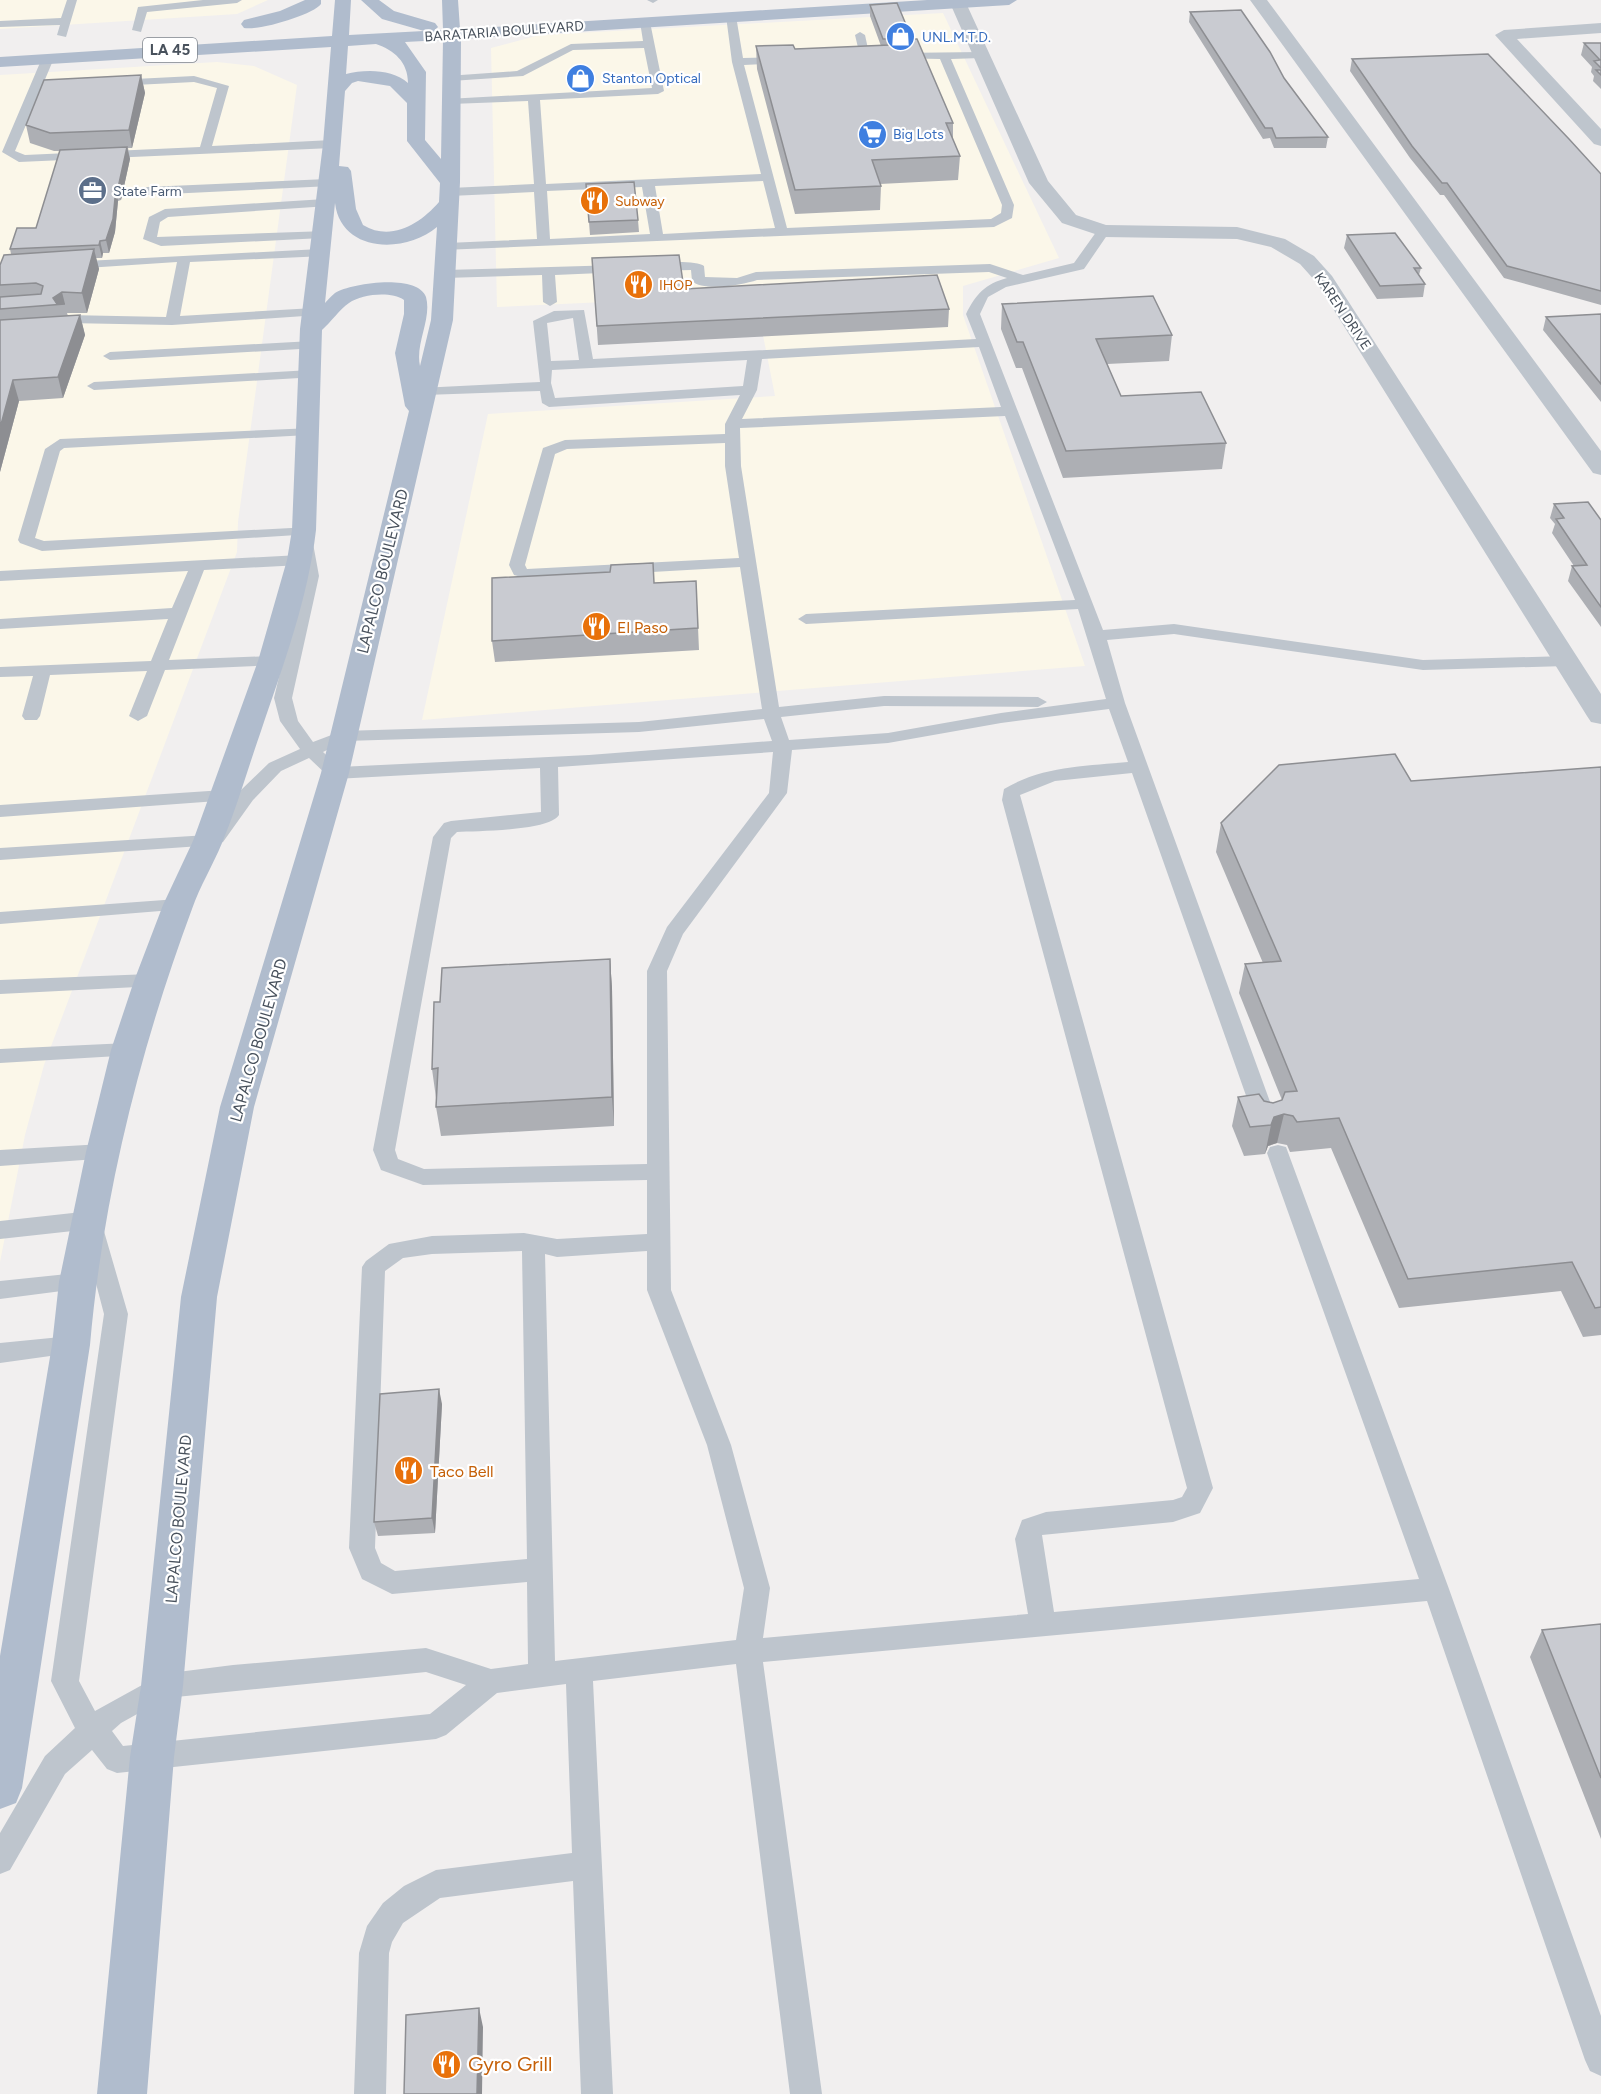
<svg xmlns="http://www.w3.org/2000/svg" width="1601" height="2094" viewBox="0 0 1601 2094" font-family="Figtree,sans-serif">
<style>
.commercial{fill:#fbf7e9}
.lines{fill:none;stroke-linecap:round;stroke-linejoin:round}
.service{fill:#bec5cd;fill-rule:evenodd}
.minor{fill:#bec5cd;fill-rule:evenodd}
.primary{fill:#b0bccd;fill-rule:evenodd}
.wall{fill:#adafb4}
.shaded-wall{fill:#8d8e92}
.building{fill:#c9cbd1;stroke:#8d8e92;stroke-width:1.5}
.labels{text-anchor:middle;stroke-width:4.5;stroke-linejoin:round;paint-order:stroke}
.far-street-label{font-size:14px;fill:#48515c;stroke:#fff}
.far-shop-label{font-size:14px;fill:#366cbe;stroke:#fff;text-anchor:start}
.far-service-label{font-size:14px;fill:#4e5e75;stroke:#fff;text-anchor:start}
.far-food-label{font-size:14px;fill:#c56008;stroke:#fff;text-anchor:start}
.shield{fill:#fff;stroke:#7f858d;stroke-width:1.5}
.shield-label{font-size:15px;font-weight:bold;fill:#48515c}
.street-label{font-size:16px;fill:#48515c;stroke:#fff}
.food-label{font-size:16px;fill:#c56008;stroke:#fff;text-anchor:start}
.near-food-label{font-size:20px;fill:#c56008;stroke:#fff;text-anchor:start}
</style>
<rect width="100%" height="100%" fill="#f1efef"/>
<path class="commercial" d="M0 0H268L237 14 0 29Z
M943 13 1059 258 963 286V315L1085 666 422 720 488 414 775 396 755 295 497 307 491 48 540 35Z
M217 62 254 66 297 85 238 522 237 552 44 1065 25 1135 0 1262V75Z"/>
<g class="lines">
<path class="service" d="M67 0H77L66 37 57 35 60 25 0 27V21L61 18Z
M203 0H242L237 3 147 12 141 32 132 30 138 7Z
M647 0H658L653 3Z
M731 13 736 16 743 58 786 57 792 60 786 63 744 65 787 228 991 219 1001 213 1002 205 940 59 894 58 892 56 898 53 981 52 987 55 981 58 951 59 1014 205 1012 218 994 227 442 250 440 247 447 243 537 239 534 192 450 196 444 192 450 188 534 184 528 101 451 104 445 101 447 99 652 88 644 48 573 50 523 76 451 81 445 78 447 76 517 71 571 44 643 41 640 22 645 19 650 22 664 91 658 94 540 100 546 184 761 174 732 62 726 16ZM763 181 775 228 663 234 655 186ZM642 187 650 234 550 239 547 191Z
M860 32 865 35 870 58 860 56 855 35Z
M48 55 54 58 15 151 25 155 200 147 217 88 194 82 115 86 109 83 115 80 194 76 229 86 212 146 332 140 338 144 332 148 19 162 2 152 42 58Z
M327 179 331 180V186L147 195 141 191 147 187Z
M325 199 331 203 329 206 168 217 160 222 157 237 327 231 328 234 322 238 161 246 143 239 149 217 165 209Z
M1104 227 1110 231 1084 269 1006 287 988 297 980 314 1103 630 1174 624 1423 660 1566 656 1575 661 1566 666 1423 670 1174 634 1107 640 1125 703 1277 1121 1274 1127 1266 1129 1258 1127 1255 1121 1132 773 1055 781 1020 795 1213 1488 1200 1513 1173 1522 1042 1535 1054 1612 1419 1579 1267 1153 1270 1147 1278 1145 1286 1147 1449 1589 1601 2016V2076L1590 2071 1585 2060 1427 1601 763 1662 822 2094H790L736 1664 593 1681 613 2094H581L573 1881 440 1898 403 1923 392 1942 389 1953 386 2094H354L359 1953 367 1926 383 1903 404 1886 436 1870 572 1853 566 1684 497 1693 446 1735 436 1739 117 1773 107 1769 92 1750 65 1774 10 1870 0 1874V1833L45 1756 75 1728 51 1681 104 1314 82 1230 0 1239V1221L91 1211 99 1214 128 1314 79 1681 95 1711 162 1674 233 1665 426 1648 491 1669 528 1664 527 1582 392 1594 362 1579 349 1548 362 1267 366 1261 389 1244 432 1236 524 1233 557 1239 647 1234V1180L423 1185 381 1170 373 1150 433 837 444 823 451 821 541 812 540 768 335 779 329 777 309 758 281 771 253 800 223 842 215 845 0 860V848L208 835 239 792 269 763 300 749 280 721 274 698 303 576 301 565 204 570 169 660 271 656 280 661 277 665 165 670 147 716 138 721 129 716 147 671 50 675 40 716 37 720H25L22 716 33 676 0 677V667L151 661 168 619 0 629V619L172 608 188 571 0 581V571L300 555 297 535 42 551 20 543 18 540 45 449 60 439 313 428 315 431 308 435 64 448 60 451 35 538 44 541 310 527 319 576 292 698 298 721 313 742 342 731 639 722 762 709 740 567 529 579 514 575 509 565 543 448 565 440 725 434V424L740 395 549 407 542 403 540 391 425 395 418 391 420 388 540 382 533 321 554 311 584 310 593 359 976 339 966 314C976 294 985 284 1007 278L989 272 757 280C743 285 703 292 692 281L691 270 653 271 646 267C653 261 697 260 704 266L705 277 737 278 756 272 990 264 1023 275 1074 263 1099 228ZM573 318 579 360 551 361 547 323ZM979 347 1001 407 742 419 757 390 762 359ZM747 360 743 386 555 398 551 383 552 370ZM1005 416 1075 600 806 614 798 619 806 624 1078 609 1106 699 1001 713 888 733 789 740 781 717 884 706 1038 707 1047 702 1038 697 884 696 779 707 741 466 740 428ZM725 443V466L739 558 527 569 525 565 555 454 567 449ZM1109 709 1128 762C1086 766 1042 766 1004 789L1002 800 1187 1488 1182 1497 1173 1500 1046 1512 1022 1520 1015 1539 1028 1614 763 1638 770 1588 731 1445 671 1290 667 971 683 934 787 793 792 750 888 743 1001 723ZM764 719 772 741 589 755 339 767 323 752 345 741 639 732ZM773 752 769 793 667 927 647 971V1164L424 1169 398 1159 395 1150 451 838 457 832C477 831 549 831 559 815L558 767ZM522 1251 527 1559 395 1571 381 1563 375 1548 385 1271 403 1258 432 1254ZM647 1251V1290L707 1445 744 1588 736 1640 555 1661 545 1254 557 1257ZM426 1672 466 1685 430 1714 123 1746 112 1731 121 1723 166 1698Z
M320 249 327 253 325 256 190 262 180 316 314 308 319 309V315L172 325 67 323 60 319 67 315 166 317 177 262 71 269 64 265 66 262Z
M619 265 626 269 624 272 555 275 557 302 550 306 543 302 542 275 445 278 438 274 445 270Z
M312 341 319 345 317 348 110 360 103 356 110 352Z
M311 370 318 374 316 377 94 390 87 386 94 382Z
M224 790 231 792 233 796 231 800 0 817V805Z
M178 899 185 901 188 905 185 909 0 924V912Z
M150 974 157 976 160 981 157 986 0 994V980Z
M128 1043 135 1045 139 1050 135 1055 0 1063V1049Z
M103 1144 111 1146 114 1152 111 1158 0 1166V1150Z
M77 1273 85 1276 89 1282 85 1288 0 1299V1281Z
M71 1336 79 1338 83 1345 79 1352 0 1363V1343Z"/>
<path class="minor" d="M952 0H964L966 3 1048 181 1076 215 1106 225 1237 227 1285 239 1314 256 1332 276 1601 694V724L1591 722 1587 716 1317 283 1300 264 1271 247 1237 239 1104 237 1062 223 1029 183 950 3Z
M1250 0H1267L1601 451V475L1593 473Z
M1601 23V33L1517 39 1601 129V146L1594 144 1495 35 1504 30Z"/>
<path class="primary" d="M305 0H321V4C313 15 258 31 244 28L241 24 244 20 280 11Z
M335 0H351L349 35 424 31 382 19 361 0H379L394 11 435 23 438 27 435 30H443L442 0H458L460 29 927 0H1017L1009 5 461 39 460 182 453 320 349 773 254 1107 217 1297 183 1686 174 1757 147 2094H97L130 1757 141 1686 181 1297 220 1107 321 773 409 411 405 406 395 353 404 314V300C391 291 362 294 349 303 339 310 331 322 322 330L316 530C308 599 283 666 261 731 248 768 237 807 222 843 213 865 200 886 192 909 140 1049 103 1196 90 1345L22 1788 16 1803 0 1809V1656L52 1345 59 1282 86 1152 111 1050 134 981 163 905 193 841 258 661 287 560 292 530 300 329 323 144 331 47 0 67V57L332 36ZM443 40 441 159 425 140 426 72 405 42ZM376 44C394 50 408 62 408 83 393 69 365 69 346 74L348 46ZM358 81 390 86 407 103V141L440 183 439 202C420 224 391 242 363 225L356 209 351 171 348 167 339 166 345 91 352 83ZM335 203C341 253 405 254 437 227L431 320 420 366C415 343 432 319 426 297 418 273 350 283 335 293 331 296 328 300 325 303Z"/>
</g>
<path class="wall" d="M870 5 912 39 953 123V140L960 156 958 180 880 184 881 186 880 210 795 214 757 69 756 46 795 49 881 46 870 16Z
M1190 12 1284 78 1328 137 1326 148H1274L1270 138 1263 139 1189 22Z
M1584 43H1601V89L1593 81 1594 76 1591 72 1592 67 1581 55Z
M1352 59 1601 174V305L1504 278 1444 195H1440L1410 158 1350 71Z
M141 75 145 93 132 148H128L130 159 121 200 118 201 115 232 109 253H103L102 258H96L99 269 87 313H67L68 316 80 315 85 335 63 398 19 401 0 472V265L11 254 10 249 36 228 60 151H54L30 143 26 125Z
M586 184 638 220 639 232 590 235Z
M1347 235 1421 268 1419 275 1425 284 1423 297 1377 299 1344 248Z
M592 258 684 289 949 309 948 327 598 345Z
M1002 304 1172 335 1169 361 1107 364 1121 396 1226 443 1222 469 1063 478 1022 368H1016L1001 329Z
M1601 314V402L1543 330 1546 317Z
M1554 504 1601 520V627L1568 581 1572 566H1574L1552 533 1555 524 1550 518Z
M696 581 699 650 495 662 492 641 654 583Z
M1601 767V1335L1583 1337 1561 1291 1399 1308 1331 1148 1290 1152 1287 1145 1277 1143 1268 1146 1265 1154 1244 1156 1232 1126 1238 1097 1273 1103 1282 1100 1239 993 1245 964 1263 963 1216 852 1221 823 1411 781Z
M610 959 612 988 614 1126 441 1136 436 1107V1098L432 1069 440 1002Z
M442 1404 435 1533 378 1536 374 1522Z
M1601 1624V1839L1530 1657 1542 1630Z"/>
<path class="shaded-wall" d="M141 75 145 93 132 148 129 130Z
M127 147 130 159 121 200 118 188Z
M116 188 118 201 115 232 109 253 106 240Z
M100 241 103 253 102 258 99 245Z
M94 249 99 269 87 313 82 293Z
M62 292 65 304 55 305 53 298Z
M80 315 85 335 63 398 58 377Z
M13 380 19 401 0 472V428Z
M610 959 612 988 614 1126 612 1097Z
M1284 1114 1277 1143 1268 1146 1265 1154 1271 1125 1274 1117Z
M439 1389 442 1404 435 1533 432 1518Z
M479 2008 483 2027 482 2094H477Z"/>
<path class="building" d="M897 3 912 39H883L870 5Z
M1241 10 1270 52 1284 78 1328 137 1276 138 1272 128H1265L1190 12Z
M887 39H917L953 123H946L960 156 872 160 881 186 795 190 756 46 793 45 795 49 889 45Z
M1584 43H1601V68L1594 61 1600 60Z
M1488 54 1569 139 1601 174V291L1507 266 1447 183H1442L1412 146 1352 59Z
M1596 70H1601V75Z
M141 75 129 130 50 133 26 125 44 80Z
M127 147 118 188H116L113 219 106 240 100 241 99 245 10 249 17 228H36L60 150Z
M634 182 638 220 589 222 586 184Z
M1395 233 1421 268H1414L1425 284 1380 286 1347 235Z
M94 249 82 293 62 292 53 298 57 304H65L0 309V297L41 294 43 286 36 283 0 285V265L4 255Z
M679 255 684 289 937 275 949 309 597 326 592 258Z
M1153 296 1172 335 1096 339 1121 396 1201 392 1226 443 1066 451 1023 342H1017L1002 304Z
M1601 314V384L1546 317Z
M80 315 58 377 13 380 0 428V320Z
M1588 502 1601 520V607L1572 566 1587 565 1556 519 1564 518 1554 504Z
M653 563 654 583 696 581 698 628 492 641V578L610 572 611 565Z
M1395 754 1411 781 1601 767V1307L1595 1308 1572 1262 1408 1279 1339 1118 1297 1122 1293 1116 1284 1114 1274 1117 1271 1125 1250 1127 1238 1097 1259 1094 1264 1101 1273 1103 1282 1100 1285 1092 1297 1091 1245 964 1281 961 1221 823 1279 765Z
M610 959 612 1097 436 1107 438 1068 432 1069 434 1002H440L442 968Z
M439 1389 432 1518 374 1522 380 1394Z
M1601 1624V1778L1542 1630Z
M479 2008 477 2094H404L406 2015Z"/>
<defs>
<symbol id="shop-disc" viewBox="-11 -11 22 22"><circle r="9.5" fill="#3f7fe0" stroke="#fff"/><path d="M-5-2.5h2.3a2.7 3.5 0 0 1 5.4 0H5L5.5 6h-11ZM-1.5-2.5h3a1.5 2.3 0 0 0-3 0Z" fill="#fff"/></symbol>
<symbol id="supermarket-disc" viewBox="-11 -11 22 22"><circle r="9.5" fill="#3f7fe0" stroke="#fff"/><path d="M-6-5.5h2.5l.6 2H6L4.5 2H-2.5L-4.4-4H-6ZM-1.5 3.2a1.3 1.3 0 1 0 .1 0ZM3 3.2a1.3 1.3 0 1 0 .1 0Z" fill="#fff"/></symbol>
<symbol id="office-disc" viewBox="-11 -11 22 22"><circle r="9.5" fill="#5c6f8a" stroke="#fff"/><path d="M-6-3h4V-5.5h4V-3h4V5H-6ZM-1-4.5V-3h2v-1.5ZM-6 0V1H6V0Z" fill="#fff"/></symbol>
<symbol id="restaurant-disc" viewBox="-11 -11 22 22"><circle r="9.5" fill="#e8710a" stroke="#fff"/><path d="M-5-6h1v4h1v-4h1v4h1v-4h1v5L-1.5 .5V6h-2V.5L-5-1ZM5-6V6H3V1.5H1.5Q1.5-4 5-6Z" fill="#fff"/></symbol>
</defs>
<g fill-rule="evenodd">
<use href="#shop-disc" x="884" y="20" width="33" height="33"/>
<use href="#shop-disc" x="564" y="62" width="33" height="33"/>
<use href="#supermarket-disc" x="856" y="118" width="33" height="33"/>
<use href="#office-disc" x="76" y="174" width="33" height="33"/>
<use href="#restaurant-disc" x="578" y="184" width="33" height="33"/>
<use href="#restaurant-disc" x="622" y="268" width="33" height="33"/>
<use href="#restaurant-disc" x="580" y="610" width="33" height="33"/>
<use href="#restaurant-disc" x="392" y="1454" width="33" height="33"/>
<use href="#restaurant-disc" x="430" y="2048" width="33" height="33"/>
</g>
<g class="labels">
<g class="far-street-label">
<text transform="translate(504 31) rotate(-4)" y="5">BARATARIA BOULEVARD</text>
<text transform="translate(1343 311) rotate(56)" y="5">KAREN DRIVE</text>
</g>
<g class="far-shop-label">
<text x="922" y="42">UNL.M.T.D.</text>
<text x="602" y="83">Stanton Optical</text>
<text x="893" y="139">Big Lots</text>
</g>
<g class="far-service-label">
<text x="113" y="196">State Farm</text>
</g>
<g class="far-food-label">
<text x="615" y="206">Subway</text>
<text x="659" y="290">IHOP</text>
</g>
<rect class="shield" x="143" y="38" width="54" height="24" rx="4.5"/>
<g class="shield-label">
<text x="170" y="55">LA 45</text>
</g>
<g class="street-label">
<text transform="translate(382 571) rotate(-76)" y="6">LAPALCO BOULEVARD</text>
<text transform="translate(258 1040) rotate(-74)" y="6">LAPALCO BOULEVARD</text>
<text transform="translate(178 1519) rotate(-85)" y="6">LAPALCO BOULEVARD</text>
</g>
<g class="food-label">
<text x="617" y="633">El Paso</text>
<text x="430" y="1477">Taco Bell</text>
</g>
<g class="near-food-label">
<text x="468" y="2071">Gyro Grill</text>
</g>
</g>
</svg>
